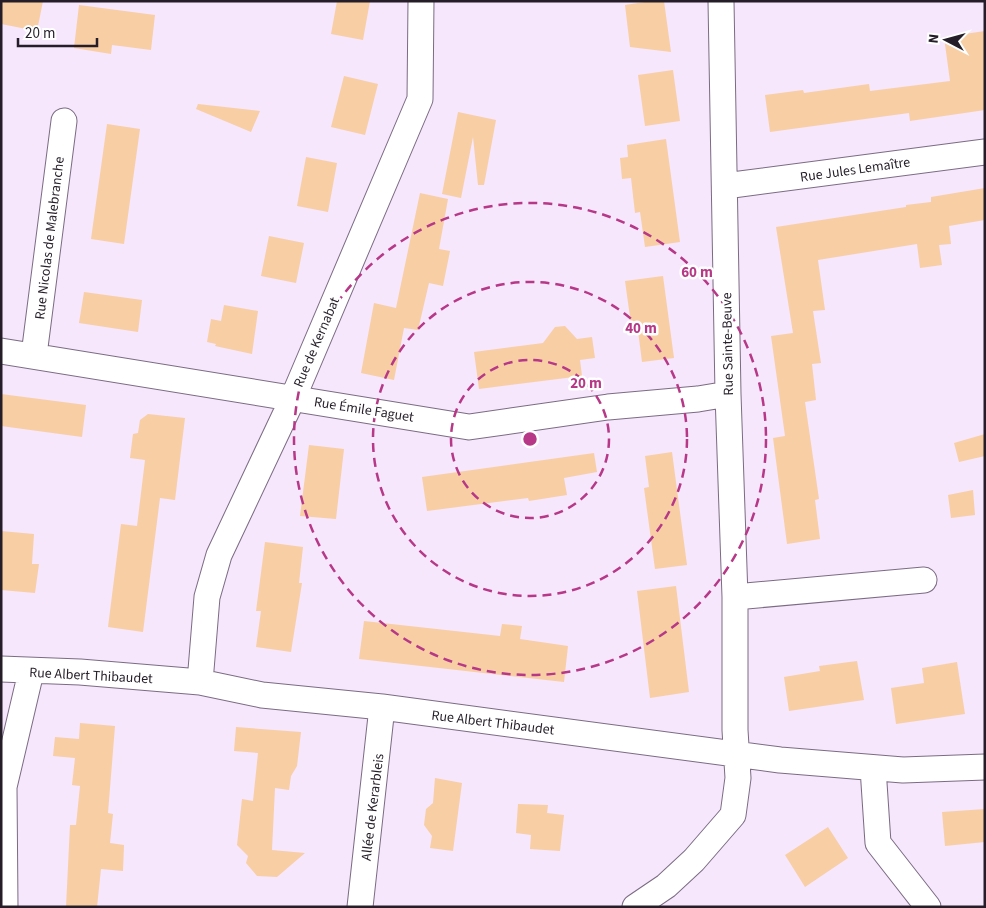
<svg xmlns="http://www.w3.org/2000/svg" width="986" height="908" viewBox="0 0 986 908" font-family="'Source Sans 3',sans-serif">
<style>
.building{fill:#f8cea5}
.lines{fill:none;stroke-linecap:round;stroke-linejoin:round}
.minor-casing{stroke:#7b6b83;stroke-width:27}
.minor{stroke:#fff;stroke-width:25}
.ring{fill:none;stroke:#b63886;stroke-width:2.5;stroke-dasharray:9 6}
.labels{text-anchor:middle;stroke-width:5;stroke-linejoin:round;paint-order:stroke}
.street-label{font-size:14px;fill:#251e28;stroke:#fff}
.centre{fill:#b63886;stroke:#fff;stroke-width:2.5}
.ring-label{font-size:15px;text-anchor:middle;font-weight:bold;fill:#b63886;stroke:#fff;stroke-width:5;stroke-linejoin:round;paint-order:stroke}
</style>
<rect width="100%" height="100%" fill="#f6e7fd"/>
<path class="building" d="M1 1H43L37 31 1 24Z
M337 1H370L363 40 331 34Z
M651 1H664L671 52 630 47 625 5Z
M79 5 155 15 151 50 112 45 111 54 74 48Z
M985 31V110L910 121 909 113 770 132 765 95 803 90 804 93 869 84 870 91 950 81 944 37Z
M673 70 680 121 645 126 638 75Z
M344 76 378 84 365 135 331 127Z
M198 104 260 111 251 132 196 109Z
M458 112 496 120 484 185H478L473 137 461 198 442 194Z
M107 124 140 129 124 244 91 239Z
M666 139 680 242 645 247 640 212 635 213 631 178 622 179 620 158 628 157 627 145Z
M306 157 337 163 328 212 297 206Z
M985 188V220L949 226 951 244 939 245 942 265 920 268 917 244 818 260 825 310 813 311 821 363 812 364 816 400 805 402 819 499 815 500 820 539 787 544 773 438 785 436 771 336 793 333 776 227 906 207V205L931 202V197Z
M420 193 448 199 439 249 450 251 443 286 429 283 418 330 404 328 394 380 361 373 374 303 396 308Z
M269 236 304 243 296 283 261 276Z
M663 276 674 358 642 362 637 323 631 324 625 281Z
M84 292 142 300 138 332 79 323Z
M224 305 258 311 252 354 215 346 216 344 207 342 211 319 221 321Z
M565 326 577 339 592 337 595 358 580 360 582 376 479 389 474 352 543 343 555 327Z
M1 394 86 405 82 437 1 426Z
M148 414 185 418 175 500 160 498 143 632 108 627 121 524 137 526 145 460 130 458 133 434 138 433 140 420Z
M985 434V456L959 462 954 443Z
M309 445 344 449 336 519 300 516Z
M672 452 687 565 655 569 644 488 649 487 645 456Z
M594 453 597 472 564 478 567 495 529 501 528 498 427 511 422 477Z
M973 490 975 515 951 518 948 495Z
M1 531 34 534 32 564H39L35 593 1 590Z
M265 542 303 547 299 583H302L291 652 256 647 261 611H256Z
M676 586 689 692 650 698 637 591Z
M364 621 500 636 502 624 522 626 520 639 568 646 564 682 359 659Z
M857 661 864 700 789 711 784 677 820 671 819 666Z
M957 662 965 714 896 724 891 688 924 683 922 668Z
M80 723 115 726 108 813 113 814 110 843 124 845 123 871 101 869 97 907H66L70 825H76L80 786 72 785 75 758 53 756 55 737 79 739Z
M236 727 301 732 297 766 291 776 289 790 275 788 272 850 305 853 277 877 257 876 246 863 248 856 237 845 242 799 253 801 258 753 234 751Z
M435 778 462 783 453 851 430 848 432 836 424 825 426 809 433 803Z
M518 804 548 805 547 813 564 815 560 851 530 849 531 835 516 833Z
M985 809V842L945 846 942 812Z
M828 827 848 858 805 887 785 855Z"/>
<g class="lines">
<defs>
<path id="minor" d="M725 186 985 152
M1 351 469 427 608 407 698 399 728 394
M34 355 64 121
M735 597 924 580
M1 669 80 672 200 682 262 695 382 707 780 760 903 770 985 767
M200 682 207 597 219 555 293 398 420 99 421 1
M873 768 878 843 928 907
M5 907 4 787 31 672
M360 907 382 707
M635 907 666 886 694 860 733 815 738 778 735 730V597L728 394 721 1"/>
</defs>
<use href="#minor" class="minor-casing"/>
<use href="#minor" class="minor"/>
</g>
<g class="ring">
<circle cx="530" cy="439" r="79"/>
<circle cx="530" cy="439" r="157"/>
<circle cx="530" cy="439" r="236"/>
</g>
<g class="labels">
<g class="street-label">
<text transform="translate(855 169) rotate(-8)" y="5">Rue Jules Lemaître</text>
<text transform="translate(49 238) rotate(-83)" y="5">Rue Nicolas de Malebranche</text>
<text transform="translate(316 342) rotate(-67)" y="5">Rue de Kernabat</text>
<text transform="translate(727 344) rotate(-91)" y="5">Rue Sainte-Beuve</text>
<text transform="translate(364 409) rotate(9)" y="5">Rue Émile Faguet</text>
<text transform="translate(91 675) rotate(3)" y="5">Rue Albert Thibaudet</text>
<text transform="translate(493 722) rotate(7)" y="5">Rue Albert Thibaudet</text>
<text transform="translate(372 807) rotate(-83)" y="5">Allée de Kerarbleis</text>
</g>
</g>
<circle cx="530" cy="439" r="8" class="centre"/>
<g class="ring-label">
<text x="697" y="277">60 m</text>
<text x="641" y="333">40 m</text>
<text x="586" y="388">20 m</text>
</g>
<rect width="986" height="908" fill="none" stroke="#251e28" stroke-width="5"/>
<g transform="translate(946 40) rotate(276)" stroke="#ffffff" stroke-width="4" paint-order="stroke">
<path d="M0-4L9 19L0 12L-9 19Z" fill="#251e28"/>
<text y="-8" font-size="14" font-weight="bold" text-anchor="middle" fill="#251e28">N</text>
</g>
<path d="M18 38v8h79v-8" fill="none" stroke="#251e28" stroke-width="2.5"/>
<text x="25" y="38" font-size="15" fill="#251e28" stroke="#ffffff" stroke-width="4" paint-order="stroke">20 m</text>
</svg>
